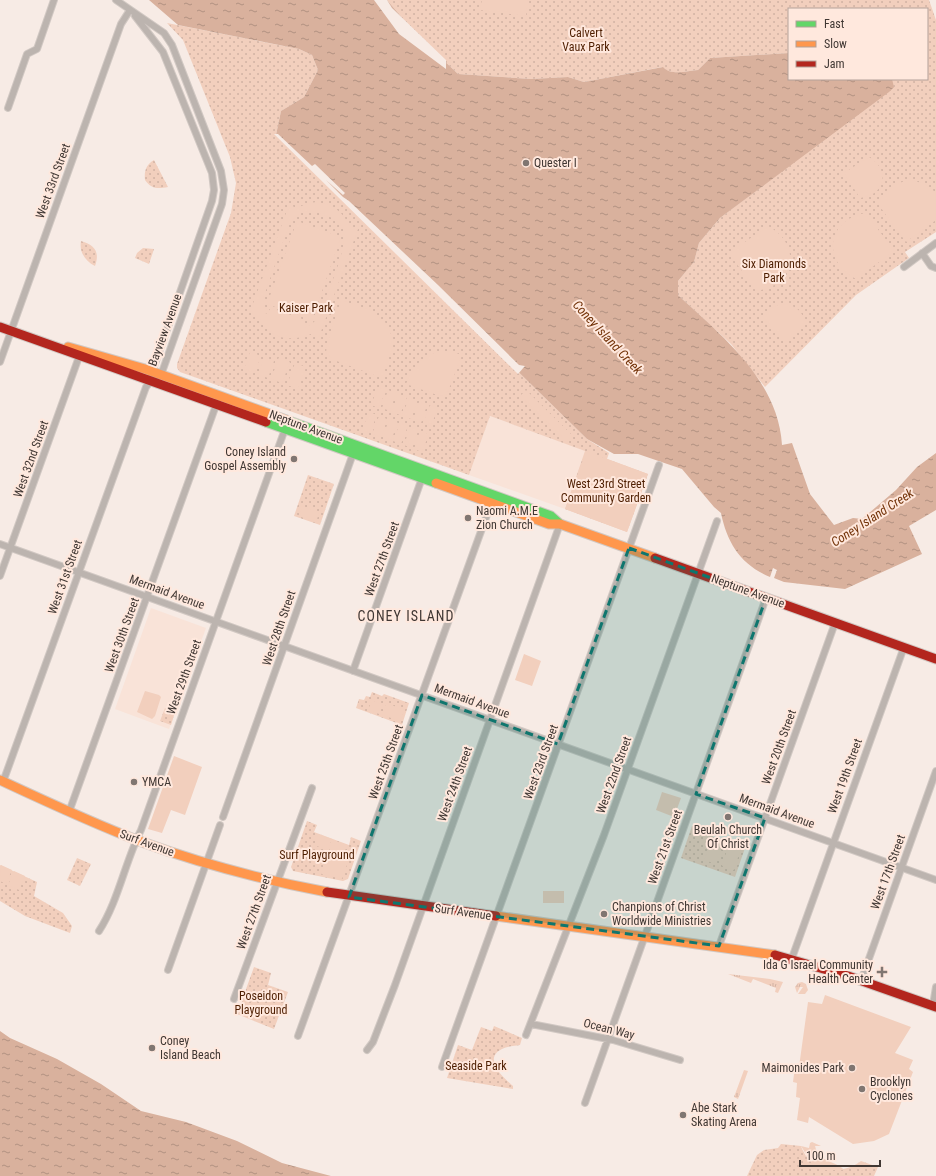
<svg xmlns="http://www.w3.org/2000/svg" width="936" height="1176" viewBox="0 0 936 1176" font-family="'Roboto Condensed',sans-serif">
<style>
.built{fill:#f9e3d8}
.grass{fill:url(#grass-tufts)}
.park{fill:url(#park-dots)}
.garden{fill:#f2cfbd;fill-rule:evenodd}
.water{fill:url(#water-ripples)}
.pier{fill:#f7ebe5}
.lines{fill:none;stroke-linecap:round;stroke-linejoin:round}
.street-casing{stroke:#d1c8c3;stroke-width:8}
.fast-casing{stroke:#d1c8c3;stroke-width:11}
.slow-casing{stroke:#d1c8c3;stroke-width:11}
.jam-casing{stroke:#d1c8c3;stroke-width:11}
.street{stroke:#bcb4af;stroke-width:6}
.fast{stroke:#63d668;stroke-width:9}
.slow{stroke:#ff974d;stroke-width:9}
.jam{stroke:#b3261e;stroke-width:9}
.marked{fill:#0f766e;fill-opacity:0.2;stroke:#0f766e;stroke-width:3;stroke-dasharray:8 5;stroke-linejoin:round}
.poi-dot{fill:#807671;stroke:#ffe8dd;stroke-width:1.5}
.labels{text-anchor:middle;stroke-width:4;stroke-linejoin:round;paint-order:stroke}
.park-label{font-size:12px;fill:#4e1e00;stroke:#ffe8dd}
.poi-label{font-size:12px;fill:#403733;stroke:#ffe8dd;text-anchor:start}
.street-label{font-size:12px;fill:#403733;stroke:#ffe8dd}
.water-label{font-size:13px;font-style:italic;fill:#74340a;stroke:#ffe8dd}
.quarter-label{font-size:14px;letter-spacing:1px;fill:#403733;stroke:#ffe8dd}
</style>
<defs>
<pattern id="grass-tufts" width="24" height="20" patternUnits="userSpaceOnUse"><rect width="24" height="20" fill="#f2cfbd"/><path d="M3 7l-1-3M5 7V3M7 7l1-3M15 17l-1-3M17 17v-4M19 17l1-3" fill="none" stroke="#d1b2a3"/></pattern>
<pattern id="park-dots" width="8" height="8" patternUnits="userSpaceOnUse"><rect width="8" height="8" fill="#f2cfbd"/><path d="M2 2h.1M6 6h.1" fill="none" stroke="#d1b2a3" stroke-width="1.8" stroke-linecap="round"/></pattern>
<pattern id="water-ripples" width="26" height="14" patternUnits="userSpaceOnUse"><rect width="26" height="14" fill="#d9b19d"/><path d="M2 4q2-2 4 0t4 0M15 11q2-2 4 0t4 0" fill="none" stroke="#b19181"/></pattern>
</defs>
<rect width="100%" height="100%" fill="#f7ebe5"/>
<path class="built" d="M490 416 586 451 565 509 469 475Z
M151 608 206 628 169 729 115 709Z"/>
<path class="grass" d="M728 974 770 979 783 982 778 993 775 992 776 988 753 979 751 983Z
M802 982 806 984 808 990 805 994H798L803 987H800L797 993 795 987 798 983Z
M744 1070 748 1071 738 1099 734 1097Z"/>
<path class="park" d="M387 0H929L936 20V232L905 252 909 258 856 295 765 387 731 344 678 295V281L694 262 699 243 720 218 811 149 892 81V79H927V9H789V53L710 58 698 70C687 71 671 76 662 67L584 82 568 77 531 79 458 74 416 34Z
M167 23 299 49 312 55 318 70 304 97 281 111 276 135 587 439 609 453 607 459 648 474 627 532 565 509 585 451 490 416 469 475 180 372 177 368V364L231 213 236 183 230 157 183 40Z
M154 160 168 187C158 189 151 189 145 180 144 171 146 165 154 160Z
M81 241C95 245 100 252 95 266 85 261 79 252 81 241Z
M143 248 154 249 149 264 135 258 137 253Z
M308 475 334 484 320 525 294 516Z
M372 692 382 696 384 694 409 703 402 725 356 708 359 699 364 700 366 696 370 697Z
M165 708 175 712 171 725 160 721Z
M307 821 317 825 314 832 349 845 351 837 361 841 348 879 343 881 293 871 291 867Z
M692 826 714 833 713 837 745 848 735 877 681 858Z
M77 858 91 864 80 886 67 880Z
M0 865 37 882 34 896 63 913 72 926 70 933 25 916 0 901Z
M254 967 271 973 268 985 288 992 274 1029 237 1014Z
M494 1026 522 1038 520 1045C515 1046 507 1046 502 1049 482 1059 504 1078 513 1086V1089L447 1078 458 1045 472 1050 481 1027 492 1031Z
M781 1144 801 1146C810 1172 842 1176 861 1161L878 1167 874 1176H747L757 1155 764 1150 778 1148Z"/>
<path class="garden" d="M482 0H528L526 16 480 10Z
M869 157C891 170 885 196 860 198L844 173Z
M910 180C921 182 928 185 936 193V220L906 242 878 204C885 189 894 183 910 180Z
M316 202C332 204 343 211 350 227L358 229 319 337 311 334C297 340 279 341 267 329 261 322 260 316 250 312L289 205 297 208 306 204ZM319 210 331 214 325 212 323 215C330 217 338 219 342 226 351 244 327 293 320 312L314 322 305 328V320L271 308 266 314 263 304 264 296 289 225 295 217 304 211H313L321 214 322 211Z
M866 213 894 251 856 279C821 261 827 219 866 213Z
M297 221 341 237 312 320 267 304Z
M768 226C803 245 795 286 756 291L729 253Z
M341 300 370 310 387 324 394 342 382 378 334 360 326 353 327 344Z
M780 304C793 304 801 309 805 321L784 342 763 321 769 309Z
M250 352 261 356 255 373 244 369Z
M436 352H453L462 355 447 394 440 396 406 384C414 366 418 360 436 352Z
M264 357 274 361 268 378 258 374Z
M279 357 290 362 282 383 271 379Z
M295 363 306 367 298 389 287 385Z
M378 387 386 390 379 408 371 405Z
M388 390 396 393 390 411 382 408Z
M526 390 572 435 567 441 520 396Z
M398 394 407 397 400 415 392 412Z
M409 398 417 401 411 419 402 416Z
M419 402 427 405 421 423 413 420Z
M430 405 438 408 431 426 423 423Z
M369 412 377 415 370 433 362 430Z
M379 416 387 419 381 437 372 434Z
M389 419 398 423 391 440 383 437Z
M400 423 408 426 401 444 393 441Z
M410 427 418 430 412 448 404 445Z
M420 431 429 434 422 452 414 449Z
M586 451 648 474 627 532 565 509Z
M302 506 319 512 316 523 299 516Z
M524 654 541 661 532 686 515 680Z
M145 691 159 695 161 697 155 716 152 719 137 712Z
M372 700 383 705 379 714 368 710Z
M386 703 405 710 400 721 382 715Z
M174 756 202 767 185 815 171 810 162 833 148 829Z
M662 792 681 798 674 817 656 810Z
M318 834 332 839 328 850 314 845Z
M712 839 723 843 716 864 704 860Z
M333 840 347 845 343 856 329 851Z
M729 844 741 848 734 870 722 866Z
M332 856 348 862 342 879 321 874 327 857 331 858Z
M1 865 12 870 6 884 0 881Z
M14 871 25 876 19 890 8 885Z
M543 891H564V903H543Z
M825 995 911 1027 895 1053 913 1060 909 1069 913 1072 889 1134 874 1141 853 1144 809 1117 808 1123 797 1120 800 1098 796 1097 797 1083 793 1082 795 1067H799L808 1002 822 1004Z
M812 1142 821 1146H815L817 1153 809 1159 801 1146 809 1148 810 1143Z
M820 1156C827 1162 840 1164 844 1170H824L811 1162Z"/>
<path class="water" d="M149 0H387L416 34 458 74 531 79 568 77 584 82 663 67C671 76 687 71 698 70L710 58 789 53V79H892L894 87 889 92 720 218 699 243 694 262 678 281V295C722 336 778 380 782 445L792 443 810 494 834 525 853 518 862 519 896 490 917 467 936 453V510L909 526 922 554 845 589 784 582 774 578 777 570 773 568 770 577C741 565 727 543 721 513L714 507 682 469 638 454H614L587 439 276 135 281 111 304 97 318 70 312 55 299 49 178 25Z
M0 1031 10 1038 57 1059 101 1084 141 1111 186 1122 237 1141 282 1163 331 1176H0Z"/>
<path class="pier" d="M374 0H387L392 8 446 60V69L399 34Z
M274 134H278L312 166 315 164 345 193 343 195 326 180 343 197 349 201 438 285 519 365 525 366 518 374Z"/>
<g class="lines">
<defs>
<path id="street" d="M135 16 163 52 212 173 214 190 212 201 151 375
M8 108 27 54 37 49 54 0
M922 253 931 266 936 268
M904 267 936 243
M0 362 121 24 130 10
M0 544 936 880
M0 576 80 354
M353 671 422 478
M3 782 146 387 151 381 161 375 222 204 224 190 221 171 172 45 164 33 116 0
M69 812 219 397
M223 817 354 451
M99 931C118 902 125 862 141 830L285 429
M719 946 835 623
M792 958 904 647
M168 970 220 825
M861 981 936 771
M234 999 312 788
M933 1005 936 987
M531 1024 613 1040 680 1060
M526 1035 604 835 717 521
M298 1036 492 501
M367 1050 373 1042 395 985 560 524
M442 1067 659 465
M585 1103 766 598"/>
<path id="fast" d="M289 421 551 516 560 524
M266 422 436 483"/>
<path id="slow" d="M68 347 145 369 289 421
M436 483 549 524H560L655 558
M0 780C47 802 94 824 142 842 202 864 264 880 327 892
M496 916 775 955"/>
<path id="jam" d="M0 327 266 422
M655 558 936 659
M327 892 496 916
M775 955 848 976 936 1007"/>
</defs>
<use href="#street" class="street-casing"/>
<use href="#fast" class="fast-casing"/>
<use href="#slow" class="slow-casing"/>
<use href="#jam" class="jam-casing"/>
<use href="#street" class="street"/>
<use href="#fast" class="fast"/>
<use href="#slow" class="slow"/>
<use href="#jam" class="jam"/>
</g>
<path class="marked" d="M629 548 766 598 696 794 765 818 719 946 349 897 422 695 558 744Z"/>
<g class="poi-dot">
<circle cx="526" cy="163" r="4"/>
<circle cx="294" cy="459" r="4"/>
<circle cx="468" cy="518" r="4"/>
<circle cx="134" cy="782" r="4"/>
<circle cx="728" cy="817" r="4"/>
<circle cx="604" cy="914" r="4"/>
<path d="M880 966h4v4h4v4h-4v4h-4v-4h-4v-4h4z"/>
<circle cx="152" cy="1048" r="4"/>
<circle cx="852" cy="1068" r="4"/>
<circle cx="862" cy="1089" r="4"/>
<circle cx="683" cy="1115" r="4"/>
</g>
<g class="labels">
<g class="park-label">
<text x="586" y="37">Calvert<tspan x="586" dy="14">Vaux Park</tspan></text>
<text x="774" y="268">Six Diamonds<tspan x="774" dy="14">Park</tspan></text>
<text x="306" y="312">Kaiser Park</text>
<text x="606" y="488">West 23rd Street<tspan x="606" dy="14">Community Garden</tspan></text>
<text x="317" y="859">Surf Playground</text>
<text x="261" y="1000">Poseidon<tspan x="261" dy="14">Playground</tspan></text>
<text x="476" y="1070">Seaside Park</text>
</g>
<g class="poi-label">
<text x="534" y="167">Quester I</text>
<text x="286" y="456" text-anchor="end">Coney Island<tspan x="286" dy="14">Gospel Assembly</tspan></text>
<text x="476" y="515">Naomi A.M.E<tspan x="476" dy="14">Zion Church</tspan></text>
<text x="142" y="786">YMCA</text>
<text x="728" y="834" text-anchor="middle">Beulah Church<tspan x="728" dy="14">Of Christ</tspan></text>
<text x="612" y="911">Chanpions of Christ<tspan x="612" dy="14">Worldwide Ministries</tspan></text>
<text x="873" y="969" text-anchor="end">Ida G Israel Community<tspan x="873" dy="14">Health Center</tspan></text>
<text x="160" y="1045">Coney<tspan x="160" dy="14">Island Beach</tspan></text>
<text x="844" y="1072" text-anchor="end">Maimonides Park</text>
<text x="870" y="1086">Brooklyn<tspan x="870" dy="14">Cyclones</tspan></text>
<text x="691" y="1112">Abe Stark<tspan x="691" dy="14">Skating Arena</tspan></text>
</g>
<g class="street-label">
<text transform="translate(53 181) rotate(-70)" y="4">West 33rd Street</text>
<text transform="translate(165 330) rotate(-70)" y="4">Bayview Avenue</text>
<text transform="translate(306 427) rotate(20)" y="4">Neptune Avenue</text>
<text transform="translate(31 459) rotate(-70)" y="4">West 32nd Street</text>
<text transform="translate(382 559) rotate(-70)" y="4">West 27th Street</text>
<text transform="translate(65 577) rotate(-70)" y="4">West 31st Street</text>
<text transform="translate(748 591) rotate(20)" y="4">Neptune Avenue</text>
<text transform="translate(167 592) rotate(20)" y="4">Mermaid Avenue</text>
<text transform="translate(279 628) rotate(-71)" y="4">West 28th Street</text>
<text transform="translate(122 635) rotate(-70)" y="4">West 30th Street</text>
<text transform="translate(184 677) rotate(-70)" y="4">West 29th Street</text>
<text transform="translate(472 701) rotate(20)" y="4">Mermaid Avenue</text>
<text transform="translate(779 747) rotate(-70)" y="4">West 20th Street</text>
<text transform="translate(386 762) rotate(-70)" y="4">West 25th Street</text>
<text transform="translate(541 762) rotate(-70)" y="4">West 23rd Street</text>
<text transform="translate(614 775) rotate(-70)" y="4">West 22nd Street</text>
<text transform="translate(845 776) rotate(-70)" y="4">West 19th Street</text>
<text transform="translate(455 784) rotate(-70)" y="4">West 24th Street</text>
<text transform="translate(777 811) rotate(20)" y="4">Mermaid Avenue</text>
<text transform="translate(147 843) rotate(20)" y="4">Surf Avenue</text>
<text transform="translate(665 847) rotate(-70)" y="4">West 21st Street</text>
<text transform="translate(888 872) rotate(-70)" y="4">West 17th Street</text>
<text transform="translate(254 912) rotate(-70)" y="4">West 27th Street</text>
<text transform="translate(463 912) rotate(8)" y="4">Surf Avenue</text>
<text transform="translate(609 1029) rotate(14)" y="4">Ocean Way</text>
</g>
<g class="water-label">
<text transform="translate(608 337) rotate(47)" y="5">Coney Island Creek</text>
<text transform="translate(872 517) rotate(-33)" y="5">Coney Island Creek</text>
</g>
<g class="quarter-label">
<text x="406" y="621">CONEY ISLAND</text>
</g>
</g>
<rect x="788" y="8" width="140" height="72" fill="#ffe8dd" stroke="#b3a199"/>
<rect x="796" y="21" width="20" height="6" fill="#63d668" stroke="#b3a199"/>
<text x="824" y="28" font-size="12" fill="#403733">Fast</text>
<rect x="796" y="41" width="20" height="6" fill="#ff974d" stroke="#b3a199"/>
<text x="824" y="48" font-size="12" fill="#403733">Slow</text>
<rect x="796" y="61" width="20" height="6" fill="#b3261e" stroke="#b3a199"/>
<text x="824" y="68" font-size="12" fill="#403733">Jam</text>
<path d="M800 1160v6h80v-6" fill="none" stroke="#403733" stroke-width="2"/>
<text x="806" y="1160" font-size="12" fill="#403733" stroke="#ffe8dd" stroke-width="3" paint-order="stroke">100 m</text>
</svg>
